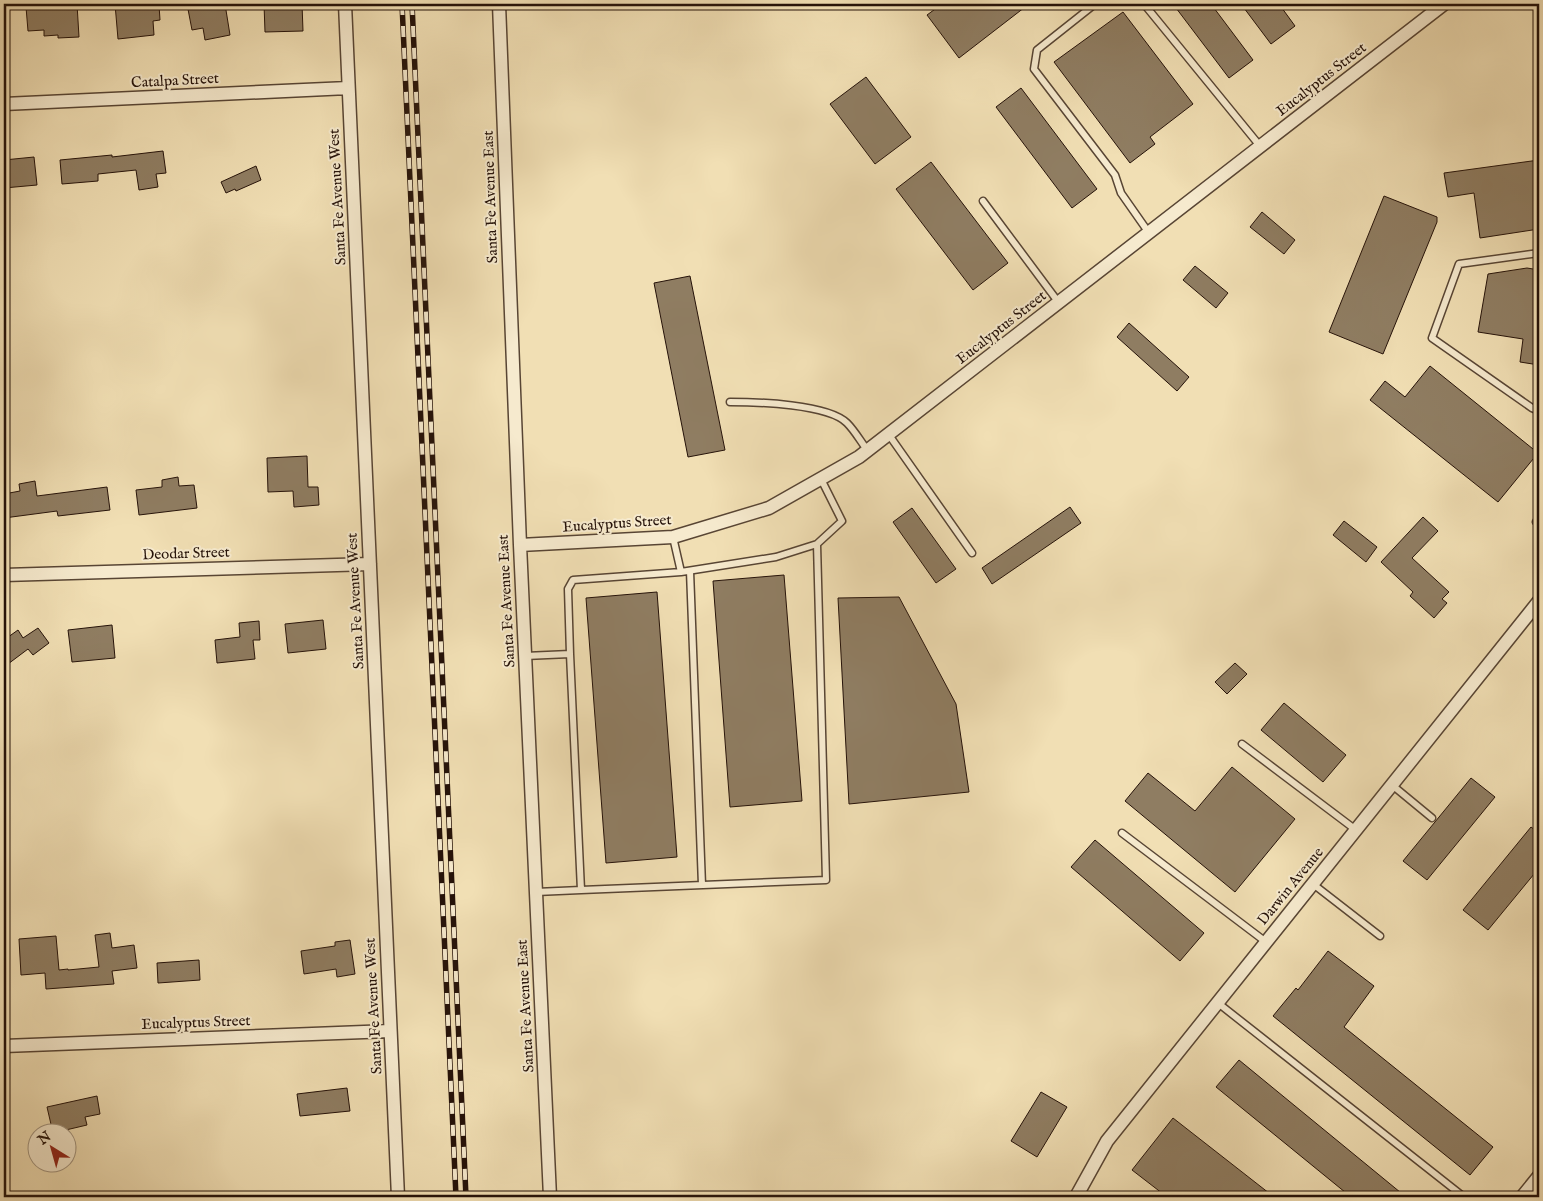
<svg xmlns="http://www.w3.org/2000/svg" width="1543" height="1201" viewBox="0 0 1543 1201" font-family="'IM FELL English',serif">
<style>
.building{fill:#8f7d62;stroke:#251209}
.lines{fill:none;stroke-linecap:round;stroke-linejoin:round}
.lane-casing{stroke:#584534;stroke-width:9}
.street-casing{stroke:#584534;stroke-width:15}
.lane{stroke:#f6eace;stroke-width:6}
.street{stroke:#f6eace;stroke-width:12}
.rail-casing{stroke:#251209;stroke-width:5.5}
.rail{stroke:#f6eace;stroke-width:4;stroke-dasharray:11;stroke-linecap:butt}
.labels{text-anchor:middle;stroke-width:4;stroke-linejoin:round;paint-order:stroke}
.street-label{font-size:15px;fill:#251209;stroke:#f6eace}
</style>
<rect width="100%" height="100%" fill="#f1dfb4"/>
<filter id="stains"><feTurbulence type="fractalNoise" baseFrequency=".004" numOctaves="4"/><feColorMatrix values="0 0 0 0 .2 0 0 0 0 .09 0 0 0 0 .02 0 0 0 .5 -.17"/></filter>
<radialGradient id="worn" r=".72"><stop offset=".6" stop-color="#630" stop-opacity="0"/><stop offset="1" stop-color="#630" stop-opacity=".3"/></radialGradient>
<path class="building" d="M42 4H77L79 37 58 38V35L44 36V30L28 31 26 7 42 6Z
M115 4 159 5 160 20 153 21 154 35 118 39Z
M187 4H225L230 35 205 40 203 28 192 30Z
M264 4H302L303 31 265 32Z
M942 4H1029L959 58 927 15Z
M1173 4H1211L1253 60 1229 78Z
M1241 4H1279L1295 26 1271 44Z
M1123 12 1193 104 1150 137 1155 144 1130 163 1054 62Z
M866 77 911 137 875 164 830 104Z
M1021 88 1097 189 1072 208 996 107Z
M163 151 166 173 156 174 158 187 139 190 136 170 98 174V181L62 184 60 160 112 155V157Z
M34 157 37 185 4 188V160Z
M1539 160V229L1480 238 1474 193 1448 197 1444 173Z
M931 162 1008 263 973 290 896 189Z
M256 166 261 180 236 191 235 189 226 193 221 182Z
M1384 196 1437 217V222L1383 354 1329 332Z
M1262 212 1295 240 1284 254 1250 227Z
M1195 266 1228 293 1216 308 1183 280Z
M1527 268 1539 270V365L1520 362 1523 339 1478 332 1488 274Z
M690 276 725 450 688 457 654 283Z
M1129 323 1189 377 1177 391 1117 337Z
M1430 366 1538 453 1498 502 1370 400 1385 381 1405 397Z
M307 456 308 487H318L319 505 294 507 293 491 268 492 267 458Z
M178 477 179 486 194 485 197 508 139 515 136 490 162 487V480Z
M35 481 37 496 107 487 110 510 58 516 57 511 4 518V494L20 491 19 484Z
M1070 507 1081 523 992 584 982 568Z
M912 508 956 569 936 583 893 522Z
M1423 517 1438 531 1412 558 1449 592 1442 599 1447 603 1434 618 1410 596 1413 592 1381 562Z
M1344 521 1377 547 1366 562 1333 535Z
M784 575 802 801 730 807 713 581Z
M657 592 677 857 606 863 586 598Z
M899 597 956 704 969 792 849 804 838 598Z
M323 620 326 649 288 653 285 624Z
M259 621 260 640H253L255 659 217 663 215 640 240 637 239 623Z
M112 625 115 658 72 662 68 630Z
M38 628 49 643 33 655 28 649 4 667V640L18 630 23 638Z
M1235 663 1247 674 1227 694 1215 682Z
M1284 703 1346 755 1323 782 1261 730Z
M1232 767 1295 819 1235 892 1125 801 1148 773 1195 811Z
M1471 778 1495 797 1427 880 1403 861Z
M1531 827 1539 833V868L1488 930 1463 910Z
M1095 840 1204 933 1180 961 1071 867Z
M110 933 112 948 134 945 137 968 112 971 114 984 46 989 45 973 21 975 19 939 56 936 59 970 68 969V970L99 967 95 935Z
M350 940 355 974 337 977 336 969 304 974 301 951 335 946V942Z
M1328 951 1374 986 1344 1027 1493 1147 1470 1175 1273 1016 1296 988 1298 990Z
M199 960 200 980 158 983 157 963Z
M1239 1060 1406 1197H1351L1216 1087Z
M347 1088 350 1111 300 1116 297 1094Z
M1041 1092 1067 1107 1037 1157 1011 1141Z
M97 1096 100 1114 85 1117 87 1125 53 1133 47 1107Z
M1173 1118 1274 1197H1167L1132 1170Z"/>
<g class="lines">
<defs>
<path id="lane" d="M1095 4 1037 50 1034 69 1115 175 1121 193 1149 233
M1144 4 1260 146
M983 201 1059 303
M1539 253 1459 264 1432 338 1532 408 1539 411
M730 402C757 402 828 404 847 423 855 431 861 442 868 451
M889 435 972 553
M1536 522 1539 517
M673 537 681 572 776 557 817 544 842 521 821 479
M690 571 702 885
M570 654 568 589 573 580 681 572
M525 656 570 654 581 890 536 892
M1242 744 1356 830
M1392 785 1432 818
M1122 833 1266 942
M1313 884 1380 936
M581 890 826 880 817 544
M1218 1003 1464 1197"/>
<path id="street" d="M345 4 398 1197
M499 4 520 545 550 1197
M4 104 348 88
M520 545 673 537 769 508 859 457 1444 4
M4 575 370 564
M4 1046 390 1031
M1076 1197 1107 1141 1539 601
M1522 1197 1539 1176"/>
</defs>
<use href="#lane" class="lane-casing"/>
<use href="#street" class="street-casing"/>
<use href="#lane" class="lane"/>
<use href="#street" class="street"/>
<defs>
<path id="rail" d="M402 4 456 1197
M412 4 466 1197"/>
</defs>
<use href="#rail" class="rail-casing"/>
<use href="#rail" class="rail"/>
</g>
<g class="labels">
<g class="street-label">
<text transform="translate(1321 79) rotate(-38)" y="5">Eucalyptus Street</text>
<text transform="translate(175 80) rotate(-3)" y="5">Catalpa Street</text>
<text transform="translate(337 197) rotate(-93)" y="5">Santa Fe Avenue West</text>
<text transform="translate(490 197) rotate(-92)" y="5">Santa Fe Avenue East</text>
<text transform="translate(1001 327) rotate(-38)" y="5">Eucalyptus Street</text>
<text transform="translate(617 523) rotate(-4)" y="5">Eucalyptus Street</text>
<text transform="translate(186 553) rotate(-2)" y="5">Deodar Street</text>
<text transform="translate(355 601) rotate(-93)" y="5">Santa Fe Avenue West</text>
<text transform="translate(506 601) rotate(-93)" y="5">Santa Fe Avenue East</text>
<text transform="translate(1290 886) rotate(-51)" y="5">Darwin Avenue</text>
<text transform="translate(373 1006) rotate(-93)" y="5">Santa Fe Avenue West</text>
<text transform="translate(525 1006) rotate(-93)" y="5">Santa Fe Avenue East</text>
<text transform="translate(196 1022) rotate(-2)" y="5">Eucalyptus Street</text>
</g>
</g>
<rect width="1543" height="1201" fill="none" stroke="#f1dfb4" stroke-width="20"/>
<rect x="5" y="5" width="1533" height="1191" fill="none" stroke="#251209" stroke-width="2.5"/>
<rect x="10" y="10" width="1523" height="1181" fill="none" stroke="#251209"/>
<g transform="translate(52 1148) rotate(323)"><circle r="24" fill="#f6eace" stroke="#a2947f"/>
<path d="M0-4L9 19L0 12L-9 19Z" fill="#8f2418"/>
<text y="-8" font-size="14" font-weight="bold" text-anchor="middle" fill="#251209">N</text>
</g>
<rect width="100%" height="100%" filter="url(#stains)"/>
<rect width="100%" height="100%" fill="url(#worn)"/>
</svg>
